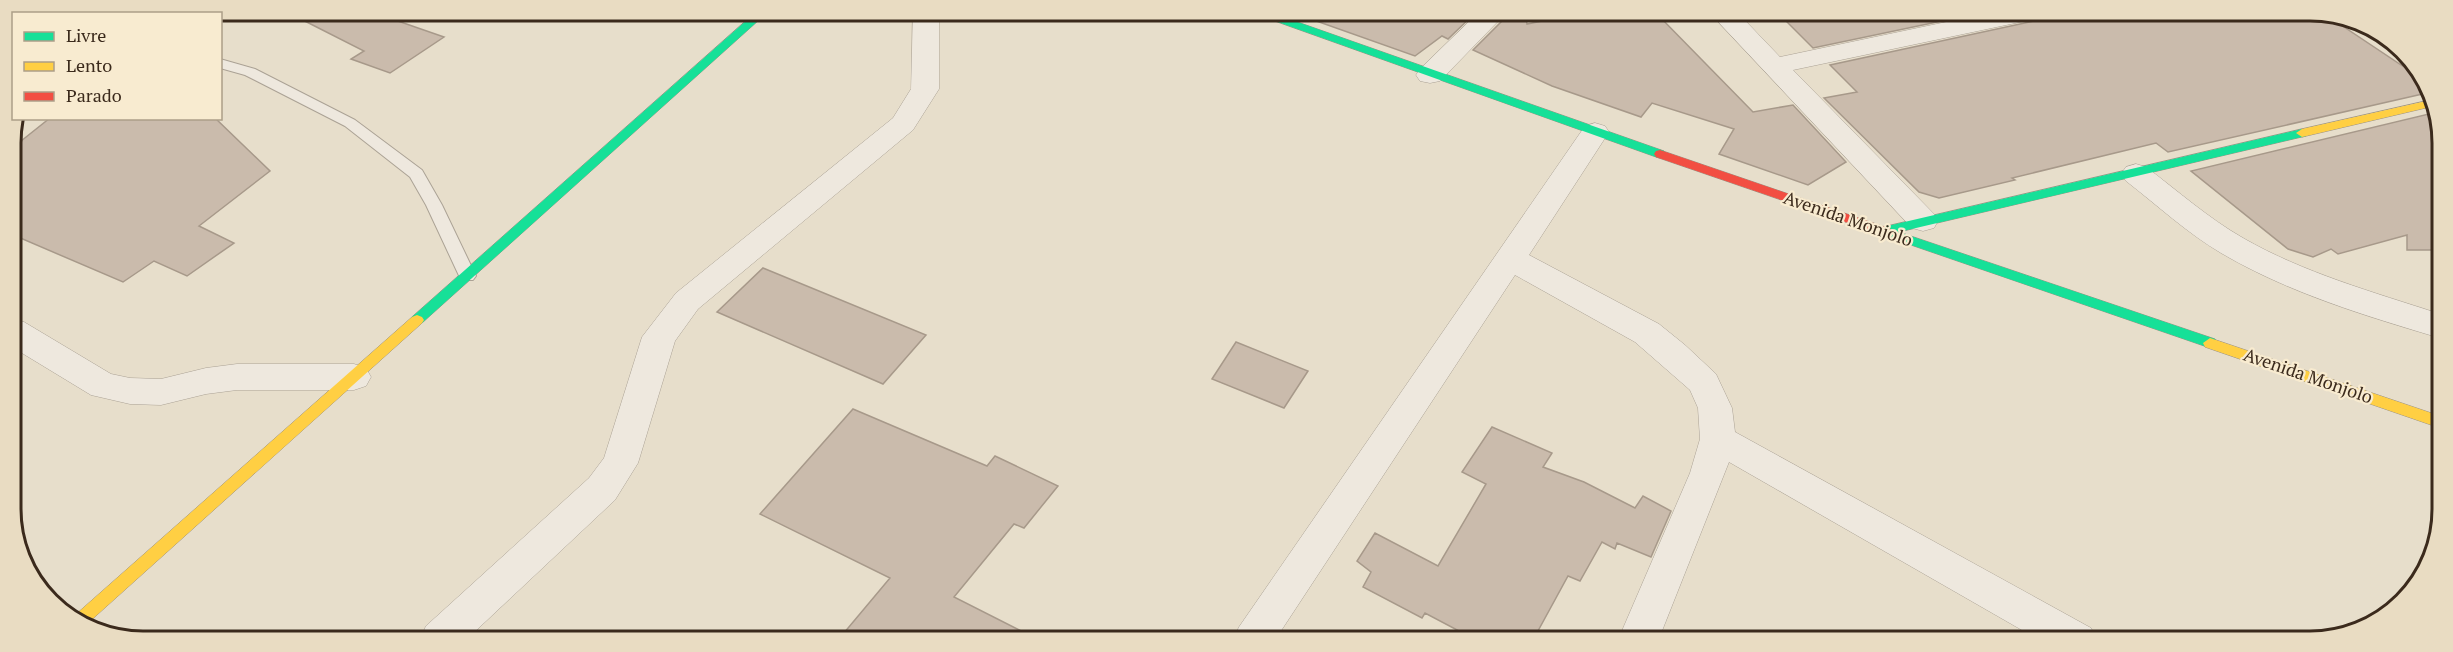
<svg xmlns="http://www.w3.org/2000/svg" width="2453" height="652" viewBox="0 0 2453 652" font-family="'PT Serif',serif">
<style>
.building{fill:#cabbac;stroke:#a7998a;stroke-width:1.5}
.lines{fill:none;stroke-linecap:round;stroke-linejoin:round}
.lane-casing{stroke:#aba295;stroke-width:2}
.street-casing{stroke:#aba295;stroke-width:1}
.fast-casing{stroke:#9b9284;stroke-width:1}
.slow-casing{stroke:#9b9284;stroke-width:1}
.jam-casing{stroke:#9b9284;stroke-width:1}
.lane{fill:#eee8de;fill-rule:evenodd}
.street{fill:#eee8de;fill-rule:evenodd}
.fast{fill:#16e098;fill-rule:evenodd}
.slow{fill:#ffcf43;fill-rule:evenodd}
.jam{fill:#f24e42;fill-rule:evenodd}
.labels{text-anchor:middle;stroke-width:4.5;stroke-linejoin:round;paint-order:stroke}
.street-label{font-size:18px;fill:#3b2a1c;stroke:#f8ebd0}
.rim{fill:none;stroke:#3b2a1c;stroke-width:3}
</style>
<rect width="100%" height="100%" fill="#e7decb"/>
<path class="building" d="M285 11H369L444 37 390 73 351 59 364 51Z
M1306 12H1476L1448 39 1442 36 1415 56 1305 17Z
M1505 12H1525L1527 24 1586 12H1655L1753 112 1793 105 1846 162 1808 185 1719 154 1734 129 1652 103 1641 117 1552 86 1473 50 1506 17Z
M1777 12 1909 13H1980L1813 48Z
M2040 13H2323L2419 77 2427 93 2168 152 2156 143 2012 178 2015 180 1939 198 1919 192 1824 98 1857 92 1830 65 2034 21Z
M2437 112 2440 117V250H2407V235L2338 254 2331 249 2313 257 2288 249 2191 171Z
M50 118H215L270 171 199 226 234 243 187 276 154 261 123 282 11 234V149Z
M763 268 926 335 883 384 717 312Z
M1236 342 1308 371 1284 408 1212 379Z
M853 409 987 466 995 456 1058 486 1024 528 1014 524 954 597 1039 640H838L890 578 760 514Z
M1492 427 1552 453 1543 467 1584 482 1635 508 1643 496 1671 511 1651 557 1617 543 1615 549 1602 542 1580 581 1568 576 1533 640H1476L1425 613 1422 618 1363 587 1371 572 1357 561 1375 533 1438 566 1486 484 1462 472Z"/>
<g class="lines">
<defs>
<path id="lane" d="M220 59 255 69 355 120 422 170 442 205 476 276 473 280H461L426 205 410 177 345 126 245 75 220 68Z"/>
<path id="street" d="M913 11H939V89L913 130 698 309 675 341 638 463 615 500 467 639H420L426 626 589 478 604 458 642 337 676 293 893 118 911 89Z
M1479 12H1502L1504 15 1440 81 1430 83 1420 81 1416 75 1420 69Z
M1709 12H1737L1780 57 1989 13H2038L2034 19 2025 21 1793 70 1934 214 1938 221 1934 228 1923 231 1912 228Z
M1595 123 1605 126 1609 132 1529 255 1659 324 1685 345 1716 374 1732 408 1735 432 2091 628 2097 641H2041L1729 462 1658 641 1618 640 1690 473 1700 439 1698 408 1690 390 1635 342 1515 275 1275 640H1233L1239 627 1585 126Z
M2136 164 2146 167C2178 191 2208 218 2243 238 2304 273 2373 292 2440 314V338C2366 316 2289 293 2221 253 2187 233 2157 205 2126 181L2121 174 2126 167Z
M12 319 24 322 111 374 130 378 161 379 206 368 237 364H354L366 368 371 377 366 386 354 390H237L206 394 161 405 130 404 91 395 12 347Z"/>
<path id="fast" d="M757 11H769L422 323H412L410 320 412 317Z
M1254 12H1269L1664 151 1666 154 1660 158 1656 157 1255 14Z
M2302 129 2306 130 2308 133 2306 136 1899 232 2215 339 2217 343 2210 348 1879 234 1877 231 1883 227Z"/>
<path id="slow" d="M2431 100 2434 106 2302 137 2296 133 2302 129Z
M417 315 422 317 424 320 422 323 88 623 74 616 412 317Z
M2210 338 2440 416V428L2205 347 2203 343Z"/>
<path id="jam" d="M1660 150 1891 229 1893 232 1887 236 1883 235 1656 157 1654 154 1656 151Z"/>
</defs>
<use href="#lane" class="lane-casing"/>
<use href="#street" class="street-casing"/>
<use href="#fast" class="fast-casing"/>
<use href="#slow" class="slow-casing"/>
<use href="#jam" class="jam-casing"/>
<use href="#lane" class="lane"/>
<use href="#street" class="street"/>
<use href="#fast" class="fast"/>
<use href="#slow" class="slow"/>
<use href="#jam" class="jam"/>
</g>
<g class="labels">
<g class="street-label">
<text transform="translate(1848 219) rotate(19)" y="6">Avenida Monjolo</text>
<text transform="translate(2308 376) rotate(19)" y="6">Avenida Monjolo</text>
</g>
</g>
<path d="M0 0H2453V652H0ZM143 21H2310A122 122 0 0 1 2432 143V509A122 122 0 0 1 2310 631H143A122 122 0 0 1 21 509V143A122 122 0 0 1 143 21Z" fill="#e9dcc2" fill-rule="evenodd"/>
<path class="rim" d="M143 21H2310A122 122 0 0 1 2432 143V509A122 122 0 0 1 2310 631H143A122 122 0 0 1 21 509V143A122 122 0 0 1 143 21Z"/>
<rect x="12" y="12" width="210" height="108" fill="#f8ebd0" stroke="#ac9e88" stroke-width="1.5"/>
<rect x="24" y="32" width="30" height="9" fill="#16e098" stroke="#ac9e88" stroke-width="1.5"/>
<text x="66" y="42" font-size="18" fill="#3b2a1c">Livre</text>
<rect x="24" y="62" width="30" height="9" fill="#ffcf43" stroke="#ac9e88" stroke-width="1.5"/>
<text x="66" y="72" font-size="18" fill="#3b2a1c">Lento</text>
<rect x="24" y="92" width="30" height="9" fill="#f24e42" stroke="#ac9e88" stroke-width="1.5"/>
<text x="66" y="102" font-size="18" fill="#3b2a1c">Parado</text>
</svg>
